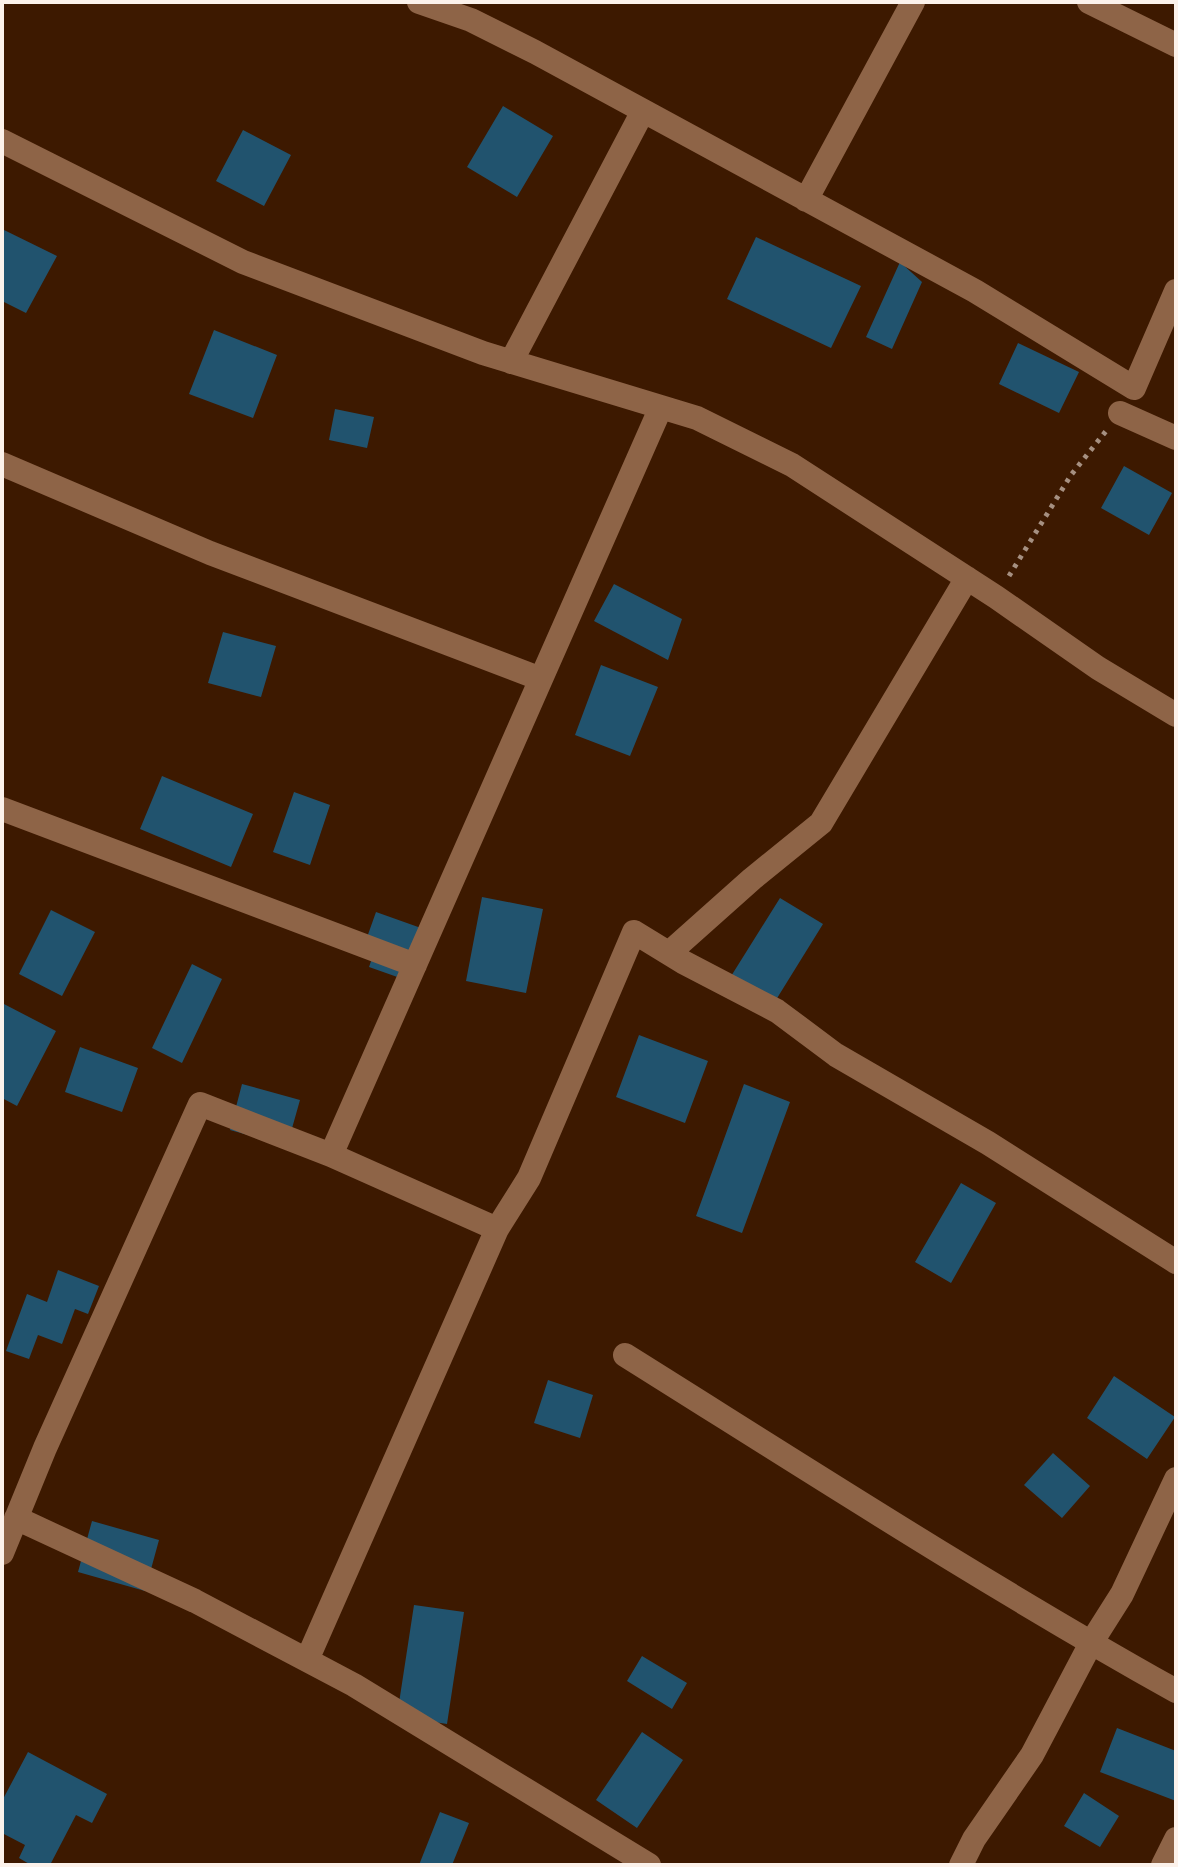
<svg xmlns="http://www.w3.org/2000/svg" width="1178" height="1867" viewBox="0 0 1178 1867" font-family="Mulish,sans-serif">
<style>
.building{fill:#21536e}
.lines{fill:none;stroke-linecap:round;stroke-linejoin:round}
.path{stroke:#a69081;stroke-width:5;stroke-dasharray:4 6;stroke-linecap:butt}
.minor{stroke:#8e6447;stroke-width:24}
</style>
<rect width="100%" height="100%" fill="#3d1900"/>
<path class="building" d="M503 106 553 136 517 197 467 167Z
M243 130 291 155 264 206 216 181Z
M2 229 57 256 26 313 2 301Z
M756 237 861 286 831 348 727 299Z
M900 262 922 282 892 349 866 337Z
M214 330 277 355 253 418 189 394Z
M1018 343 1079 372 1059 413 999 384Z
M335 409 374 417 367 448 329 440Z
M1124 466 1172 493 1149 535 1101 508Z
M614 584 682 619 668 660 594 621Z
M223 632 276 646 261 697 208 683Z
M601 665 658 687 630 756 575 735Z
M162 776 253 814 231 867 140 829Z
M294 792 330 805 310 865 273 852Z
M482 897 543 909 526 993 466 981Z
M780 898 823 924 766 1016 723 989Z
M51 910 95 932 62 996 19 974Z
M376 912 421 928 403 979 369 967 376 947 365 943Z
M192 964 222 979 182 1063 152 1048Z
M2 1003 56 1031 17 1106 2 1098Z
M639 1035 708 1061 685 1123 616 1097Z
M80 1047 138 1068 122 1112 65 1092Z
M242 1084 300 1100 287 1146 230 1130Z
M744 1084 790 1102 742 1233 696 1216Z
M961 1183 996 1203 951 1283 915 1262Z
M58 1270 99 1286 88 1314 75 1309 62 1344 38 1335 29 1359 6 1351 27 1294 47 1302Z
M1114 1376 1175 1417 1147 1459 1087 1418Z
M548 1380 593 1395 580 1438 534 1423Z
M1053 1453 1090 1486 1062 1518 1024 1485Z
M92 1521 159 1540 145 1591 78 1572Z
M414 1605 464 1612 447 1724 397 1716Z
M642 1656 687 1683 672 1709 627 1681Z
M1117 1728 1176 1751V1801L1100 1772Z
M642 1732 683 1760 637 1828 596 1800Z
M28 1752 107 1794 92 1823 76 1815 50 1865H31L19 1858 25 1845 2 1833V1801Z
M1084 1793 1119 1816 1100 1847 1064 1826Z
M440 1812 469 1823 452 1865H419Z"/>
<g class="lines">
<path class="path" d="M1009 576 1071 475 1106 431"/>
<path class="minor" d="M419 2 471 20 535 52 975 291 1134 388 1176 291
M1089 2 1176 45
M2 141 243 262 483 353 697 418 792 465 996 597 1098 668 1176 715
M806 200 913 2
M511 362 643 111
M1120 413 1176 438
M2 464 210 553 541 679
M2 809 415 965
M669 953 752 879 821 823 967 578
M331 1155 661 407
M625 1355C807 1469 988 1586 1176 1691
M16 1518 195 1601 354 1685 649 1865
M2 1553 45 1448 200 1104 331 1155 497 1229
M307 1660 497 1229 529 1178 634 932 683 962 777 1011 836 1055 988 1143 1176 1262
M961 1865 974 1839 1032 1755 1091 1643 1122 1594 1176 1479
M1163 1865 1176 1839"/>
</g>
<rect width="1178" height="1867" fill="none" stroke="#fcf2eb" stroke-width="8"/>
</svg>
